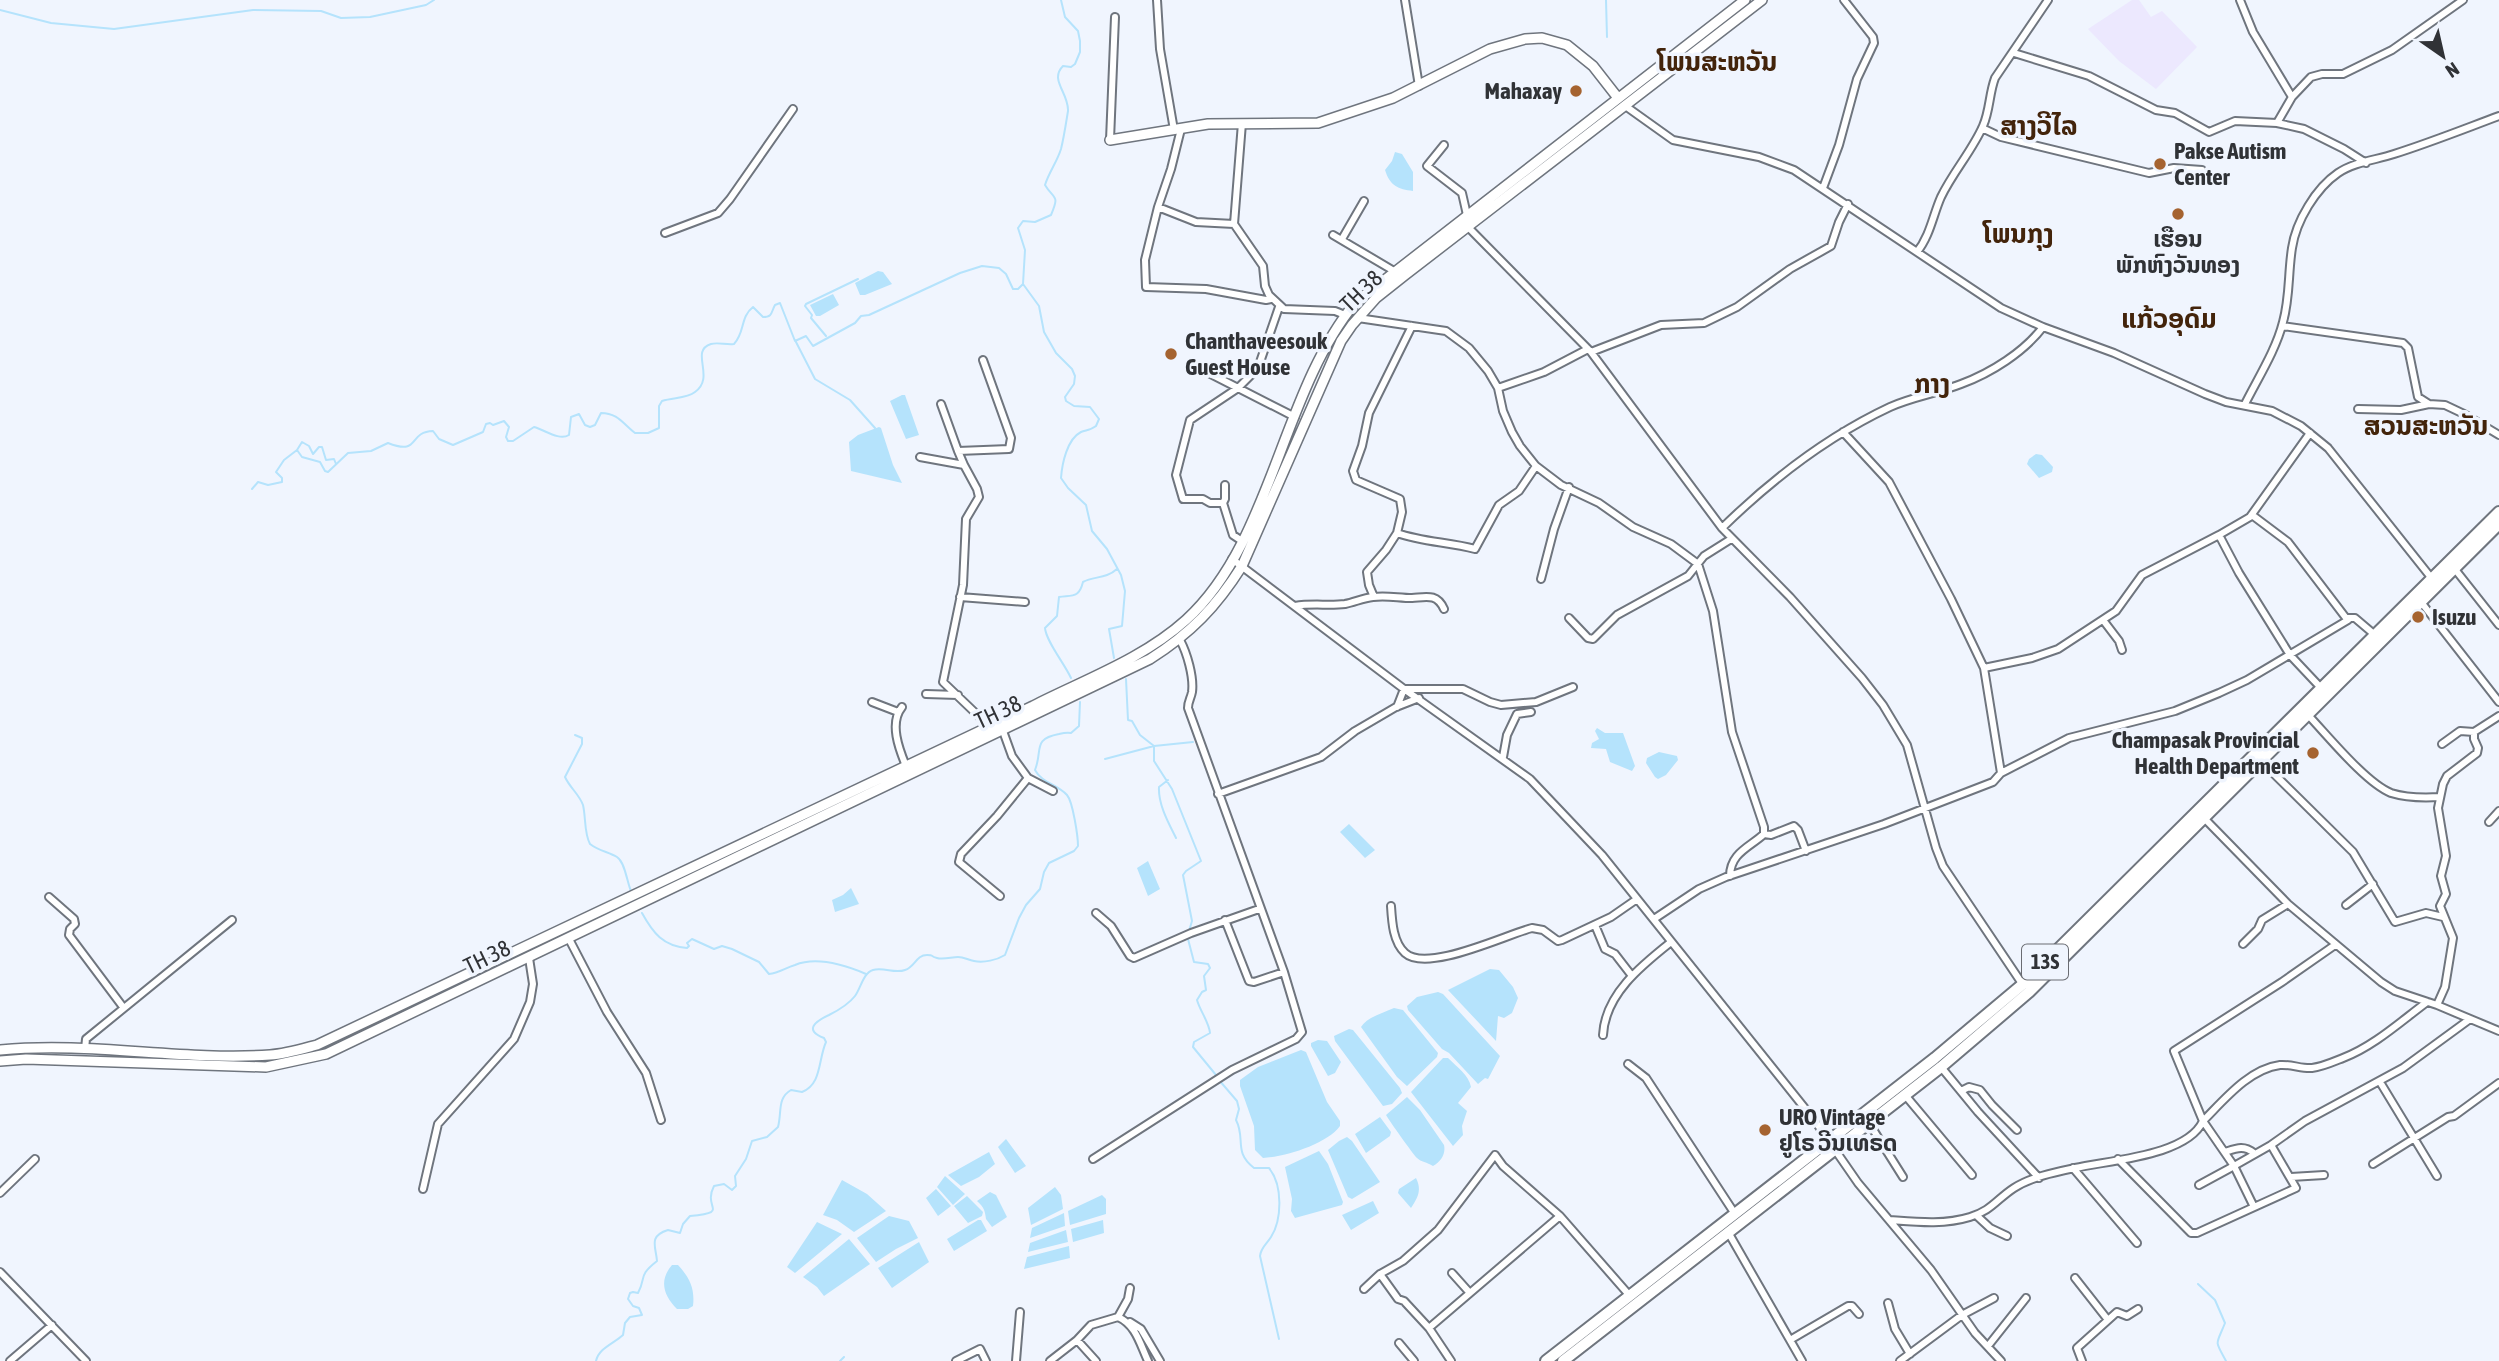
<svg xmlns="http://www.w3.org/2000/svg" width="2499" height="1361" viewBox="0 0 2499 1361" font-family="'Asap Condensed','Noto Sans Lao',sans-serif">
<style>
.education{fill:#ece8fe}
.water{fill:#b5e3fc}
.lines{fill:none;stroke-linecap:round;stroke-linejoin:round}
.stream{stroke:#b5e3fc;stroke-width:2}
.street-casing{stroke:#6f757e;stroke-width:10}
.secondary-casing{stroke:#6f757e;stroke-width:12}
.highway-casing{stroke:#6f757e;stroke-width:14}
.street{stroke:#fff;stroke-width:6}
.secondary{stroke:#fff;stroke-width:9}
.highway{stroke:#fff;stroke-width:10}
.poi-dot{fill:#a56330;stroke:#f0f5fe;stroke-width:2.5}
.labels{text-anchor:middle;stroke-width:7;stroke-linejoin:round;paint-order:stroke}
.shield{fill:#f0f5fe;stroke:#6a6c72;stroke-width:2}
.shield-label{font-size:21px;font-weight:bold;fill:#303236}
.poi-label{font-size:23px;font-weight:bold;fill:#303236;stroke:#f0f5fe;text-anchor:start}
.street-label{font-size:23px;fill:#303236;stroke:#f0f5fe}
.quarter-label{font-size:26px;font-weight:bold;fill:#43240b;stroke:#f0f5fe}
</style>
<rect width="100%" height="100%" fill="#f0f5fe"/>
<path class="education" d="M2132 0H2139L2151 17 2162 11 2197 47 2156 89 2119 61 2088 29Z"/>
<path class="water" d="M1395 152 1402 154 1413 172V191C1398 189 1390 186 1385 170L1392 161Z
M878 271 883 272 892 284 865 295H860L855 283Z
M833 294 839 305 820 316H816L810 305Z
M902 395H905L919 435 906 439 890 401Z
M879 427 881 428 893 465 902 483 851 471 849 442 858 435Z
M2036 454 2042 455 2053 467 2052 472 2039 478 2027 464 2029 459Z
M1597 728 1605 733H1623L1635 766 1632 771 1610 762 1606 749 1591 748 1592 743 1599 739 1595 731Z
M1659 752 1677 756 1678 760 1666 775 1658 779 1655 777 1646 763 1647 758Z
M1349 824 1375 850 1365 858 1340 832Z
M1148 861 1160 889 1148 896 1137 868Z
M851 888 859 904 835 912 832 900 843 895Z
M1490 969 1499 970 1513 987 1518 998 1512 1013 1504 1018 1498 1016 1496 1041 1448 990Z
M1438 992 1443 994 1500 1056 1488 1079 1485 1078 1478 1084 1449 1053 1442 1049 1408 1010 1407 1006 1417 997Z
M1394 1008 1403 1010 1438 1053 1437 1057 1407 1086 1397 1077 1361 1027C1367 1017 1383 1013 1394 1008Z
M1349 1029 1353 1030 1400 1088 1402 1093 1392 1104 1383 1106 1335 1041 1334 1036Z
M1318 1040 1327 1041 1341 1062 1335 1073 1328 1076 1311 1046V1043Z
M1301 1050 1306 1052 1327 1102 1340 1121V1126C1327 1144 1285 1157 1263 1158L1255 1150 1254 1126 1240 1086V1080L1258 1067Z
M1443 1058H1448C1457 1067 1469 1075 1471 1087L1458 1103 1467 1111 1462 1126 1463 1135 1453 1146 1411 1092Z
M1407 1097 1420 1110 1444 1145C1446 1154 1441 1161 1433 1166 1427 1162 1421 1162 1417 1158 1413 1154 1388 1119 1386 1115Z
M1380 1117 1391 1132 1390 1136 1366 1153 1355 1134Z
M1347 1137 1352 1141 1380 1182 1352 1199 1348 1197 1328 1150 1339 1141Z
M1006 1139 1026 1166 1015 1173 998 1147Z
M1319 1151 1328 1164 1343 1202 1342 1205 1295 1218 1291 1211 1292 1199 1285 1167Z
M989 1152 995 1164 979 1177 961 1186 948 1175Z
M945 1176 965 1194 953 1205 937 1187Z
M1416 1178C1422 1190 1418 1197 1411 1208L1398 1193 1399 1189Z
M842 1180 867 1194 886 1211 854 1232 837 1220 823 1215Z
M1055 1187 1061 1195 1063 1209 1031 1225 1028 1208Z
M936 1189 951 1206 938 1216 926 1198Z
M990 1192 996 1195 1007 1217 992 1227 986 1219C985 1211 984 1207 977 1201Z
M1102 1195 1106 1199V1214L1070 1225 1068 1211Z
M967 1196 983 1212 982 1216 968 1223 954 1206Z
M1373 1201 1379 1213 1351 1230 1342 1215Z
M1064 1213 1065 1226 1030 1238 1032 1228Z
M889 1216 909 1221 918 1238 896 1249 876 1262 857 1238Z
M978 1220H981L987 1231 954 1251 947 1239Z
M1103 1220 1104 1233 1073 1242 1071 1229Z
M817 1222 842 1234 795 1273 787 1267Z
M1066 1230 1068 1242 1028 1252 1030 1243Z
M849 1239 870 1264 824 1296 817 1287 803 1277Z
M919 1242 929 1262 892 1288 878 1268Z
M1069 1246 1070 1258 1024 1269 1027 1257Z
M672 1265H678C690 1278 695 1289 693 1306L688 1309H677C663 1295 659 1280 672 1265Z"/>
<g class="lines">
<path class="stream" d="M1061 0 1065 17 1078 31 1080 41V52L1075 64 1071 67 1063 66C1049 80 1069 93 1068 111 1066 123 1064 137 1061 149 1057 162 1049 172 1045 185 1054 200 1060 194 1051 215L1035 222 1023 221 1018 228 1025 250 1023 284 1039 306 1044 332 1056 353 1072 369 1075 376 1074 384 1065 397 1066 401 1074 406 1090 407 1099 419 1096 426C1091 430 1086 430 1081 432 1067 439 1062 464 1061 478L1068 488 1086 505 1092 531 1107 549 1121 575 1125 591 1122 626 1109 629 1114 658
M1606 0 1607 37
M0 10 51 23 114 29 253 10 321 11 341 18 370 17 426 5 434 0
M826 336 811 318 812 315 805 306 806 304 858 279
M796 342 815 379 850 400 875 428
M297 450 302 457 320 462 325 471 328 472 348 453 371 451 388 443C421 456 407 432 433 431L439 439 453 445 483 432 486 424 490 423 493 425 504 421 509 427 506 437 508 441H513L534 427C545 430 559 441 569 435L571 417 579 414 585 425 590 427 595 425 601 413C618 413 623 424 635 433H648L659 428V406L662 401C673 397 686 399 695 392 716 377 689 351 711 344 718 342 726 345 734 344 745 333 740 317 753 307L763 317C773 317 771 312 775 305L780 303 795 341 806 336 813 346 855 323 861 316 869 315 960 273 982 266 999 268 1006 274 1013 289H1018L1023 284
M252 489 258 482 268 485 282 482V478L276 472 284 460 297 450 302 442 309 446 313 454 319 447H322L326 460 334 459 336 464
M1071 678C1064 663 1046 641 1045 628L1057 616 1059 597C1073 595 1079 598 1083 582 1094 576 1106 579 1117 569
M1126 679 1128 720 1132 721 1140 735 1154 746V761L1172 789 1201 861 1186 871 1183 875 1192 921 1189 931
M575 735 582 738V744L565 777C570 788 579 794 583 805 586 818 584 833 590 844 599 851 609 852 617 857 625 862 627 882 631 891
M1105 759 1154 746 1193 742
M1168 780 1159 787C1158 804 1168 822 1176 838
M642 913C653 933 663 946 687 948L689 946 687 943 692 939 714 949 722 946 732 949 759 962 769 974C779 973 785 968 795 965 817 956 845 965 866 974
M1188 939 1194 962 1208 964 1210 968 1204 976 1206 990 1202 992 1197 1000C1200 1011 1209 1022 1210 1033L1194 1042 1193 1047 1216 1075
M1219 1080 1237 1101 1239 1109 1236 1120C1246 1139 1233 1152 1254 1168H1269C1283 1185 1282 1220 1271 1237 1266 1245 1261 1247 1260 1256L1279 1339
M2198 1284 2215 1300 2225 1323C2216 1346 2214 1339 2226 1361
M596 1361C599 1348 613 1344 623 1335L625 1323 630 1317 642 1315 639 1308 633 1306 628 1299 630 1293 633 1292 638 1293C647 1276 637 1277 657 1261 656 1247 648 1236 668 1230L680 1233 683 1224 690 1216C731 1212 702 1209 714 1186L724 1184 732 1190 736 1186 735 1176 746 1159 752 1141 767 1137 778 1127C782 1112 777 1098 791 1090L802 1092C822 1084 818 1060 826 1042L824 1038C803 1030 816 1021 829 1015 839 1010 848 1005 855 996 861 988 863 973 873 970 884 967 895 974 905 970 915 967 916 955 927 955 935 955 929 956 937 958 943 960 952 957 958 957 964 957 968 960 974 961 984 963 997 960 1005 955L1019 918 1026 905 1040 889 1044 872 1049 863 1074 851 1078 846C1078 837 1073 802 1067 795 1058 785 1041 782 1035 770 1043 750 1032 739 1059 734 1063 733 1067 732 1071 733L1079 726 1080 702
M840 1361 844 1357"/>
<defs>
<path id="street" d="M1157 0 1160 49 1174 130
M1405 0 1419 86
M2240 0 2253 32 2292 97 2277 123
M2014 53 2089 76 2156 110 2175 113 2209 132 2235 121 2277 123 2304 129 2344 149 2366 163
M2292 97 2311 77 2322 74H2343L2392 50 2463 0
M1624 105 1673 140 1759 157 1794 170 2001 308 2043 327 2114 353 2205 394 2226 402 2272 411 2301 426 2328 448 2433 580
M1242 123 1234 224 1263 266 1265 286 1269 295 1284 309 1335 311 1345 315
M1982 128 2001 137 2149 173 2174 168 2202 170
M1181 129 1171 169 1158 207 1196 222 1234 224
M1110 140 1115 17
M1444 145 1427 166 1462 193 1467 215
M1823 188 1839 145 1857 79 1874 43 1873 37 1844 0
M1158 207 1145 260 1146 287 1206 289 1266 300 1271 299
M1465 224 1591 352 1722 528 1790 597 1862 678 1883 705 1907 745 1936 848 1943 866 2023 985
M665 233 718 213 730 199 793 109
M1333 235 1394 271
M1342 239 1364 201
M1917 252C1930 236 1933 215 1941 197 1953 172 1972 151 1983 126 1990 110 1989 94 1995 78L2048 0
M1358 318 1446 331 1469 348 1488 371 1498 388 1503 411 1512 432 1520 446 1536 466 1561 485 1599 503 1633 527 1671 544 1698 564 1713 611 1732 732 1764 827V834L1771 835 1794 826 1798 830 1806 851
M1412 326 1369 413 1362 446 1353 471 1356 480 1400 499 1402 512 1397 533C1422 542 1449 542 1475 549L1499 505 1519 491 1536 466
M2282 326 2403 343 2408 348 2418 397 2429 404 2445 405 2464 414 2499 435
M1591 352 1661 325 1704 323 1737 307 1790 269 1831 246 1839 222 1848 204
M1197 367 1295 417
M1498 388 1544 372 1588 349
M941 404 958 451
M2245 404C2258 378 2276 350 2283 322 2290 297 2288 273 2292 248 2296 221 2316 188 2338 173 2354 162 2376 160 2394 154 2429 143 2464 129 2499 116
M2358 409 2401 410 2429 404
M920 457 964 465 977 489 979 497 966 519 963 585 943 682 989 726
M964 465 958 451 1009 449 1011 438 983 360
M1225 485V499L1223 503H1210L1203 499H1183L1176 475 1190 420 1238 388 1251 375 1259 365 1279 307
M1223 503 1233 535 1242 541
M2252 515 2288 542 2346 618H2355L2375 635
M1722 528C1772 479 1826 437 1890 407 1912 397 1938 393 1961 384 1991 373 2024 352 2043 327
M2219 535 2239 573 2290 655 2322 689
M1232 559 1404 689 1530 779 1602 855 1815 1121 1858 1183 1931 1270 1975 1333 2001 1361
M2454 568 2499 625
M1541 579 1554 529 1569 487
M960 597 1025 602
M1374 597 1369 585 1367 572 1386 550 1397 533
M2421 602 2499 702
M1295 606C1312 603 1329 606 1345 604 1355 602 1363 598 1373 597 1386 595 1399 598 1412 598 1426 597 1437 593 1444 609
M1569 618 1588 638 1593 639 1617 615 1688 576 1704 556 1731 539
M2103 620 2119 641 2122 650
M1984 668 2032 658 2058 649 2116 611 2142 575 2219 535 2250 517 2310 433
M926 694 958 695
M872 702 898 712
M902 707C889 723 899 749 906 766
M1397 707 1404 689H1463L1490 702 1501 705 1536 702 1573 687
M2308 715C2328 736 2366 783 2391 793 2407 798 2424 798 2440 797
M1003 731 1012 756 1028 778 1053 791
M2442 744 2460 731 2474 732
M1503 757 1507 735 1517 714 1531 712
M2262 762 2353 852 2395 922 2426 913 2443 917
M2001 773 2069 738 2175 711 2219 693 2247 680 2348 620
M1218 794 1321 757 1355 731 1396 707 1419 698
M2203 817 2288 904 2381 982 2395 991 2437 1005 2499 1031
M2489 822 2499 811
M1730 876C1730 853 1750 847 1764 834
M1000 896 959 862 961 854 997 816 1028 778
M49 897 74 919 75 924 70 929 69 935 123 1007
M2346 905 2373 884
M1391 906C1392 922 1393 942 1405 953 1427 973 1505 935 1532 928L1543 930 1558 941 1562 940 1611 917 1637 899
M1096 913 1111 926 1130 956 1134 958 1191 933 1259 909
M1654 919 1699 889 1726 877 1884 824 1993 782 2001 773 1984 668 1951 599 1889 482 1843 432
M1225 920 1249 981 1254 982 1284 972
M1595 925 1605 949 1615 954 1632 976
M569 939 607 1012 646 1073 661 1120
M2243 944 2258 929 2262 920 2288 904
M2437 1005 2445 987 2453 938 2440 906 2446 894 2441 876 2446 856 2438 808 2443 784 2447 776 2477 753 2478 748 2474 739V732L2499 716
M1603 1035C1605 994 1642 965 1671 942
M85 1049 86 1039 232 920
M1628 1064 1646 1078 1735 1214
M1941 1067 1978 1112 2039 1178
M2380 1082 2437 1176
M1961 1091 1969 1087 1980 1090 1992 1105 2017 1130
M1905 1095 1972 1175
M1869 1123 1903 1177
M2271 1145 2234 1166 2203 1121C2224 1100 2249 1069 2280 1065 2291 1064 2302 1069 2312 1068 2322 1067 2333 1062 2343 1058 2374 1046 2400 1022 2427 1002
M2225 1152C2237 1148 2244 1145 2254 1153
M1093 1159 1232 1070 1296 1039 1302 1032 1284 972 1188 708C1188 701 1191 698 1192 692 1194 677 1187 653 1180 640
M2118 1159 2191 1233H2197L2296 1188 2271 1145 2305 1121 2403 1068 2470 1019
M2373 1164 2448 1117 2454 1116 2499 1083
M2073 1168 2137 1243
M2291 1177 2324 1175
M2199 1185 2234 1166 2254 1207
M423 1189 438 1124 514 1039 530 1002 533 984 529 958
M0 1193 35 1159
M1976 1215 1990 1228 2007 1236
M1890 1220C1917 1222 1944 1225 1970 1217 1991 1211 1997 1199 2014 1188 2031 1177 2056 1172 2075 1168 2110 1160 2187 1156 2203 1121L2174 1051 2282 982 2335 945
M1728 1232 1802 1361
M0 1272 86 1361
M1452 1273 1469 1292
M2075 1278 2108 1320
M1364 1289 1380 1274
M1888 1303 1895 1329 1910 1354
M1118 1317 1128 1299 1130 1288
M1130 1322 1141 1329 1160 1361
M1429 1328 1560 1216
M1077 1340 1096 1361
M1790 1340 1848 1306H1852L1859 1314
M1399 1343 1414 1361
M1988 1346 2026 1298
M10 1361 52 1325
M956 1361 980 1349 986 1361
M1016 1361 1020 1312
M1050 1361 1077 1340 1091 1325 1118 1317C1136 1325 1140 1344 1148 1361
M1451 1361 1429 1328 1404 1301 1398 1299 1380 1274 1403 1261 1438 1230 1495 1155 1503 1166 1560 1216 1630 1296
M1900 1361 1962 1315 1994 1298
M2082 1361 2077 1348 2117 1312 2127 1316 2138 1309"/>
<path id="secondary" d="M1110 140 1208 124 1318 123 1393 98 1490 49 1525 39 1542 38 1567 45 1593 66 1618 98
M0 1050C90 1041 180 1061 270 1055 286 1054 302 1049 317 1045L1033 706C1084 680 1143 659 1186 620 1272 542 1281 393 1355 303L1745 0
M0 1061 26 1059 266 1067 326 1054 1150 659C1191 633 1216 607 1242 566L1341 341 1352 325 1376 298 1405 275 1762 0"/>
<path id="highway" d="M1546 1361 1935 1058 2023 984 2499 512
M1563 1361 1941 1067 2029 992 2499 524"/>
</defs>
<use href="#street" class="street-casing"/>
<use href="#secondary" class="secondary-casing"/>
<use href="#highway" class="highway-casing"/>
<use href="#street" class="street"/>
<use href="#secondary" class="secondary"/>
<use href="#highway" class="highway"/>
</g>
<g class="poi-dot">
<circle cx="1576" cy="91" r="7"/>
<circle cx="2160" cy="164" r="7"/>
<circle cx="2178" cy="214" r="7"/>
<circle cx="1171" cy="354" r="7"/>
<circle cx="2418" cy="617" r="7"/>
<circle cx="2313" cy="753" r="7"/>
<circle cx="1765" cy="1130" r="7"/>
</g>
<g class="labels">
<rect class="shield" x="2022" y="944.5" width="46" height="35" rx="5"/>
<g class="shield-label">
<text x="2045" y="969">13S</text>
</g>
<g class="poi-label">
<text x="1562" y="99" text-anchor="end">Mahaxay</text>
<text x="2174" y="159">Pakse Autism<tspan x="2174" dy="26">Center</tspan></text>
<text x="2178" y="247" text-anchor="middle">ເຮືອນ<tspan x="2178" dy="26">ພັກຫົງວັນທອງ</tspan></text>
<text x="1185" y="349">Chanthaveesouk<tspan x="1185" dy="26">Guest House</tspan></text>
<text x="2432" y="625">Isuzu</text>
<text x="2299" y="748" text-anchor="end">Champasak Provincial<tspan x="2299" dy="26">Health Department</tspan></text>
<text x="1779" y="1125">URO Vintage<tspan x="1779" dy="26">ຢູໂຣ ວີນເທຣດ</tspan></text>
</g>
<g class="street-label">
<text transform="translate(1361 291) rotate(-44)" y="8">TH 38</text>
<text transform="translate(998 712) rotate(-25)" y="8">TH 38</text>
<text transform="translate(487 957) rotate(-26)" y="8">TH 38</text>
</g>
<g class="quarter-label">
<text x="1717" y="71">ໂພນສະຫວັນ</text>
<text x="2039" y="135">ສາງວີໄລ</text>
<text x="2018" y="243">ໂພນກຸງ</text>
<text x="2169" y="328">ແກ້ວອຸດົມ</text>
<text x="1932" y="393">ກາງ</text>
<text x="2426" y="435">ສວນສະຫວັນ</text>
</g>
</g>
<g transform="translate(2443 56) rotate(146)" stroke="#f0f5fe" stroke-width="5" paint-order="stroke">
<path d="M0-5L12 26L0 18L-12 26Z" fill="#303236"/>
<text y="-10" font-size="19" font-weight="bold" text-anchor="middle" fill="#303236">N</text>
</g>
</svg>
